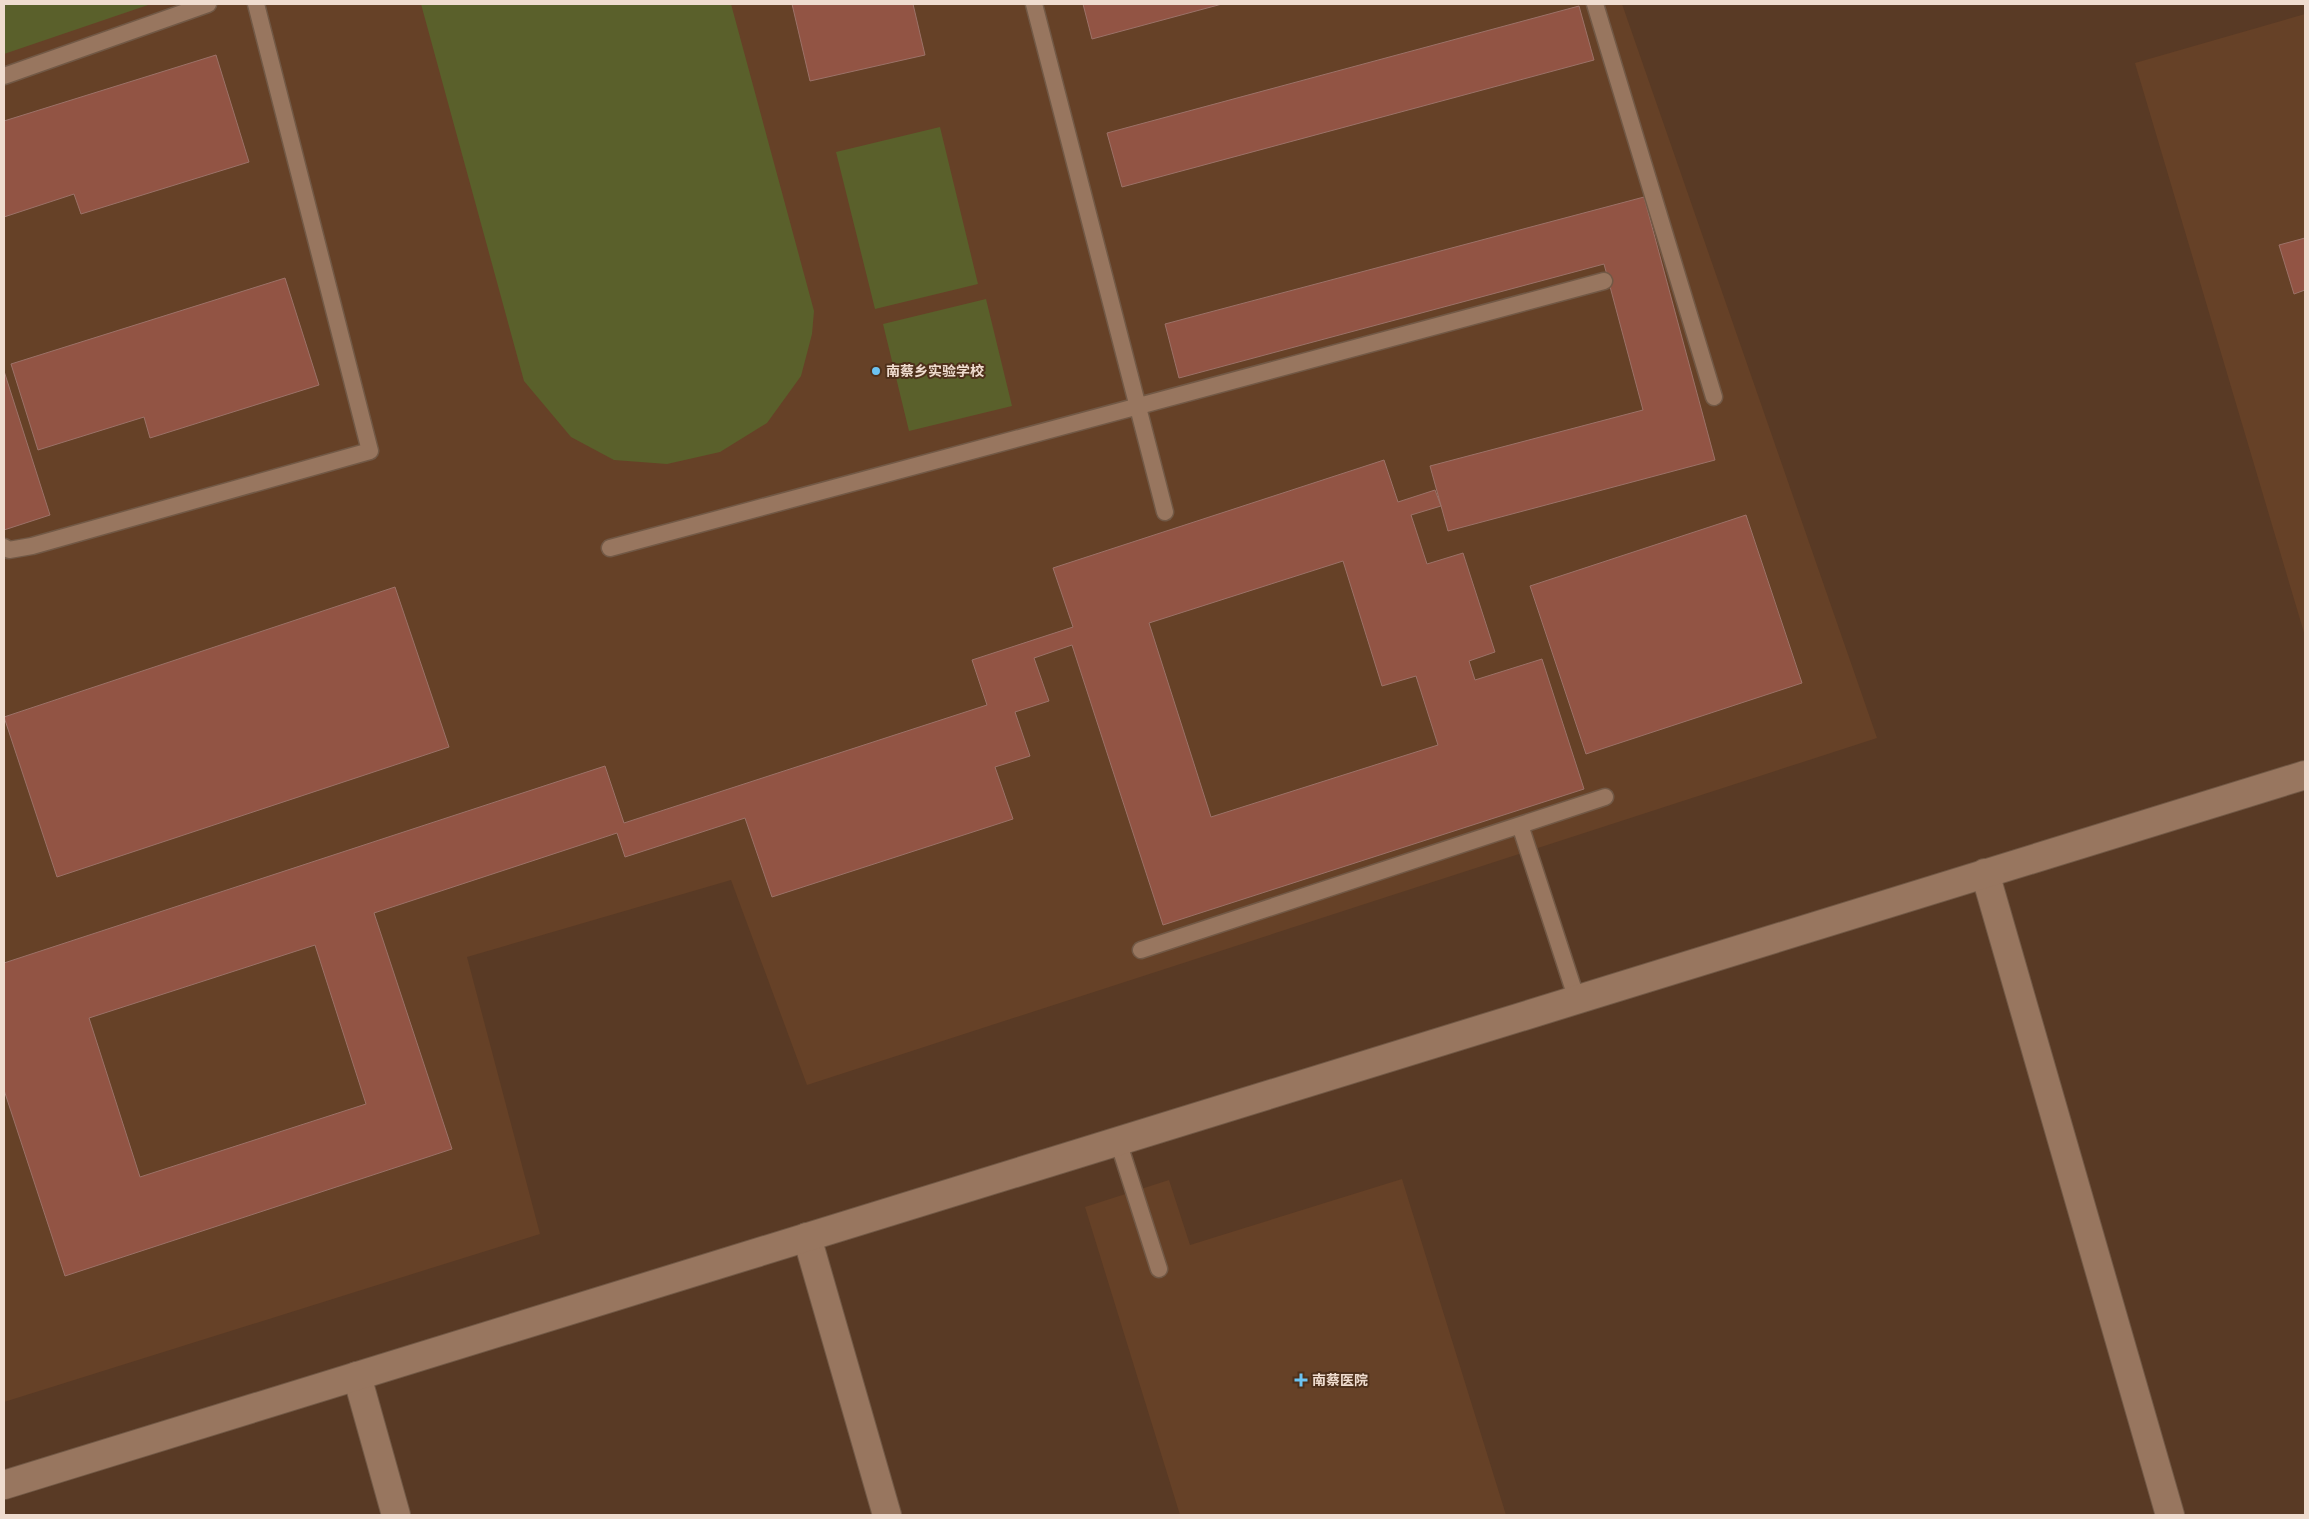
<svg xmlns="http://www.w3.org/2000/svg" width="2309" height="1519" viewBox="0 0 2309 1519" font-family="'Varela Round','Noto Sans SC',sans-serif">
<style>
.built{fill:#664127}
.green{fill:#5a602b}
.building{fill:#925444;stroke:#9c7268;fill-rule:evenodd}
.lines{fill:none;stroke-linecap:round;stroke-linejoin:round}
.service-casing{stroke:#725946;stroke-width:19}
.minor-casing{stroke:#725946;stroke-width:30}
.tertiary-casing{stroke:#725946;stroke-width:30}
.service{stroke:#98765f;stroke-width:16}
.minor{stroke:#98765f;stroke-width:28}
.tertiary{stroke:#98765f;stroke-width:28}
.poi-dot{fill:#6cc3f2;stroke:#4e301b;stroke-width:2}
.labels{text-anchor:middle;stroke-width:4;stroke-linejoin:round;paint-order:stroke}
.poi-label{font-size:14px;font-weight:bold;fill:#efdccf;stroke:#4e301b;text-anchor:start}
</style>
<rect width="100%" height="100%" fill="#593a25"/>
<path class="built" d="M4 4H1622L1877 738 807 1085 731 880 467 957 540 1234 4 1402Z
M2305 14V636L2135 63Z
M1402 1179 1506 1515H1180L1085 1207 1169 1180 1190 1245Z"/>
<path class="green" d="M4 4H151L4 54Z
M421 4H731L814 311 812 334 801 376 767 423 720 452 667 464 614 460 571 437 524 381Z
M940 127 978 284 875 309 836 152Z
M986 299 1012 406 909 431 883 324Z"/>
<path class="building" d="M792 4H913L925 55 810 81Z
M1083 4H1222L1092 39Z
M1579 6 1594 60 1122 187 1107 133Z
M216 55 249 162 81 214 74 194 4 217V121Z
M1644 197 1715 460 1448 531 1430 466 1643 410 1604 264 1179 378 1165 324Z
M2305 238V290L2294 294 2279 245Z
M285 278 319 385 150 438 144 417 38 450 11 364Z
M4 371 50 515 4 530Z
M1384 460 1398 502 1435 490 1441 506 1411 515 1427 564 1463 553 1495 652 1469 661 1475 680 1542 659 1584 789 1163 925 1072 645 1034 658 1049 701 1015 712 1030 756 995 767 1013 819 772 897 745 818 625 857 617 833 374 913 452 1149 65 1276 4 1090V963L605 766 624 823 987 705 972 660 1073 627 1053 568ZM1343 561 1382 686 1416 676 1438 745 1211 817 1149 623ZM315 945 366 1104 140 1177 89 1018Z
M1746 515 1802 683 1586 754 1530 586Z
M395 587 449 747 57 877 4 717Z"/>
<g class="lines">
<defs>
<path id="service" d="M1034 4 1165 512
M1595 4 1714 397
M4 76 208 4
M4 547 9 550 32 546 370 451 256 4
M610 548 1604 281
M1520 825 1577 1000
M1141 950 1605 797
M1118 1141 1159 1269"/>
<path id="minor" d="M1985 873 2170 1515
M807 1237 887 1515
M357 1376 396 1515"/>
<path id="tertiary" d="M4 1485 2305 775"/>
</defs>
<use href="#service" class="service-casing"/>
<use href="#minor" class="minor-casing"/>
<use href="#tertiary" class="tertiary-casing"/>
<use href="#service" class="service"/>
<use href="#minor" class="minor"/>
<use href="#tertiary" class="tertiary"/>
</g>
<g class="poi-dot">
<circle cx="876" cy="371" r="5"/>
<path d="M1298.5 1372.5h5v5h5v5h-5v5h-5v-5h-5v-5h5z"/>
</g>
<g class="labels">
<g class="poi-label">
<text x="886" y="376">南蔡乡实验学校</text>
<text x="1312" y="1385">南蔡医院</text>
</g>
</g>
<rect width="2309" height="1519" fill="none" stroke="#efdccf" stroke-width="10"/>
</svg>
